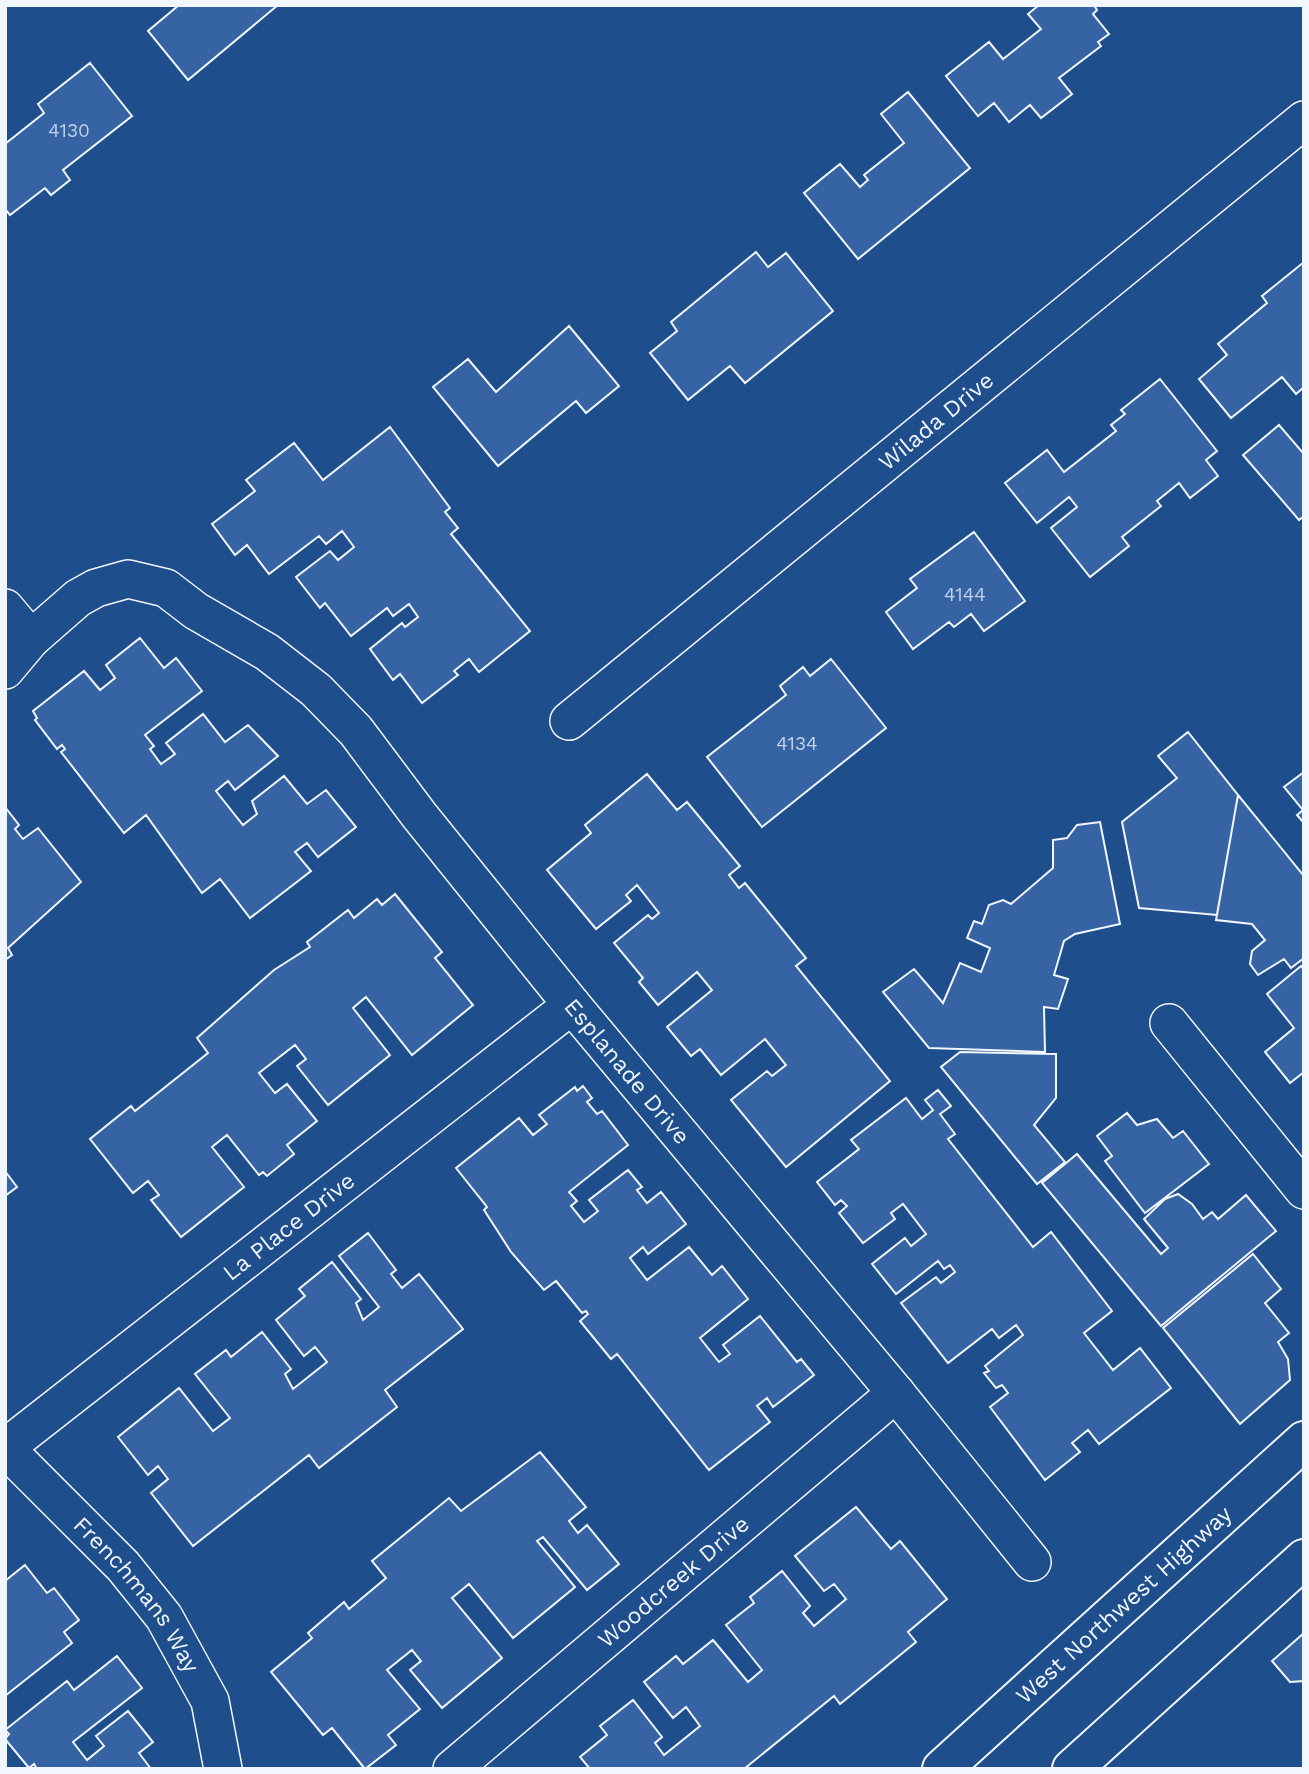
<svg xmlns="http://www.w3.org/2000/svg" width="1309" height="1774" viewBox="0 0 1309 1774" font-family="'Work Sans',sans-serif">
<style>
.building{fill:#3563a3;stroke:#f2f6ff;stroke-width:2}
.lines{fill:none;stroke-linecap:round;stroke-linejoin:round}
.minor-casing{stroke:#f2f6ff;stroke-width:40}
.primary-casing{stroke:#f2f6ff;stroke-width:42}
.minor{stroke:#1f4e8c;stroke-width:37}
.primary{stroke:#1f4e8c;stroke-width:38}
.labels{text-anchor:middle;stroke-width:5;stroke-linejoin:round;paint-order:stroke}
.number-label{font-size:19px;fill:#c3d1e8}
.street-label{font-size:23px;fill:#f2f6ff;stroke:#1f4e8c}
</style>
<rect width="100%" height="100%" fill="#1f4e8c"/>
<path class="building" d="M179 5H278L188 80 148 31Z
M1039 5H1094L1097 10 1093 14 1109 34 1098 42 1101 46 1059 78 1072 94 1041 118 1030 105 1009 122 994 103 978 116 946 76 989 42 1003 59 1041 29 1028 14Z
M90 63 132 116 63 170 70 180 51 195 45 188 10 215 5 209V144L44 113 38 104Z
M908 92 970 168 858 259 804 193 840 164 860 187 868 180 864 175 904 143 881 114Z
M756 252 768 267 786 253 833 311 745 383 730 366 688 400 650 353 677 331 671 322Z
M1304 262V387L1296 394 1282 377 1231 418 1199 379 1227 355 1218 344 1267 303 1262 296Z
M569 326 619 386 586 413 576 401 498 466 433 387 468 359 496 392Z
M1160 379 1217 451 1206 460 1218 476 1190 498 1179 483 1157 501 1161 506 1122 537 1129 546 1090 577 1051 528 1077 507 1069 497 1037 523 1005 483 1047 450 1064 472 1116 431 1111 425 1125 414 1121 410Z
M1279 425 1304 454V516L1299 520 1243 455Z
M390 427 450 508 445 512 458 528 451 534 530 631 479 672 469 659 454 671 458 675 422 703 400 674 393 680 370 649 402 623 405 627 418 617 409 604 393 616 387 608 351 636 325 603 320 608 296 577 330 551 338 560 354 547 342 531 326 544 319 536 269 574 247 545 235 555 212 524 255 491 246 480 294 443 323 480Z
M974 532 1025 601 984 631 971 614 954 627 949 622 913 649 886 612 917 588 910 579Z
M140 638 164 668 176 658 202 691 145 735 154 746 150 749 161 764 175 754 166 743 203 714 225 742 248 725 278 756 235 790 228 781 216 791 243 825 257 814 252 801 284 776 307 804 326 790 356 827 318 857 307 843 295 852 311 871 250 918 220 879 202 893 146 815 124 833 61 752 65 749 62 745 57 749 35 720 37 718 33 711 84 671 100 690 115 678 106 665Z
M831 659 886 728 762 827 707 757 786 695 780 686 803 667 810 676Z
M1188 732 1238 795 1217 915 1139 908 1122 822 1177 778 1158 756Z
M1304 772V823L1297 815 1303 810 1284 787Z
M647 774 677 810 687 802 740 866 729 875 739 888 745 883 806 958 796 966 890 1081 786 1167 731 1100 767 1071 772 1076 786 1065 765 1039 721 1075 700 1049 691 1056 667 1027 712 990 697 972 658 1005 639 982 643 978 614 943 648 915 652 919 659 913 637 885 626 895 631 901 596 929 547 870 591 833 585 825Z
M1238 795 1304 876V958L1291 968 1284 959 1258 975 1250 964 1252 951 1265 940 1252 924 1216 920Z
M5 807 19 825 15 829 23 839 38 828 81 882 8 948 12 955 5 960Z
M1100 822 1120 924 1075 934 1064 941 1054 975 1068 979 1058 1009 1044 1007 1045 1052 929 1048 883 992 914 969 943 1003 960 963 981 972 990 948 967 938 974 921 982 924 989 905 1003 900 1011 904 1053 868V840L1067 838 1077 825Z
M395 894 442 952 435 958 473 1005 412 1055 366 997 353 1008 390 1055 328 1105 297 1066 306 1059 295 1045 259 1073 275 1093 287 1084 317 1121 287 1145 294 1154 267 1176 263 1172 259 1175 227 1135 212 1147 244 1187 181 1237 151 1200 159 1195 148 1181 133 1193 90 1139 131 1106 135 1111 208 1053 197 1038 274 970 310 947 307 942 348 910 354 918 377 899 382 905Z
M1301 966 1304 970V1072L1290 1083 1265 1052 1294 1028 1267 994Z
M960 1052 1056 1054V1098L1034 1125 1065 1162 1037 1184 941 1067Z
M583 1086 592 1098 587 1102 597 1114 602 1111 628 1145 569 1192 577 1201 571 1206 584 1222 598 1211 589 1200 628 1170 642 1187 637 1190 647 1203 661 1192 686 1224 648 1254 643 1247 630 1258 647 1280 689 1247 712 1275 722 1266 748 1299 700 1338 719 1362 730 1354 723 1345 760 1316 797 1362 801 1359 814 1375 773 1407 767 1398 757 1406 770 1422 709 1470 617 1354 611 1359 580 1321 588 1314 586 1311 582 1313 556 1281 544 1290 511 1252 484 1210 487 1207 456 1168 519 1118 533 1135 547 1124 539 1115 575 1087 577 1091Z
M938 1090 951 1106 940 1114 955 1134 948 1139 1033 1247 1051 1232 1112 1311 1084 1333 1113 1370 1140 1348 1171 1388 1099 1444 1088 1430 1072 1443 1080 1452 1045 1480 990 1407 1008 1393 1002 1385 996 1388 984 1373 989 1371 985 1366 1023 1335 1016 1325 999 1338 992 1329 948 1363 901 1303 936 1277 941 1283 955 1272 950 1265 944 1269 938 1261 896 1294 872 1264 905 1238 911 1246 926 1234 903 1204 891 1213 895 1219 863 1243 839 1213 847 1206 841 1200 835 1205 817 1182 859 1149 851 1140 906 1098 922 1119 933 1110 925 1100Z
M1127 1113 1137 1125 1157 1119 1173 1138 1183 1131 1209 1164 1145 1213 1105 1161 1112 1156 1097 1136Z
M1077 1154 1161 1254 1168 1248 1144 1219 1165 1199 1178 1194 1192 1204 1203 1219 1212 1212 1218 1219 1246 1195 1276 1231 1161 1326 1042 1183Z
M5 1171 17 1187 5 1196Z
M368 1233 396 1270 391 1274 402 1288 419 1274 463 1329 385 1390 397 1407 319 1468 309 1455 193 1546 151 1493 168 1479 158 1466 148 1475 118 1437 179 1388 213 1431 230 1418 195 1374 226 1350 231 1357 262 1332 291 1369 285 1374 293 1389 327 1362 315 1347 304 1356 276 1320 305 1296 299 1289 332 1262 361 1299 356 1303 363 1320 379 1307 339 1256Z
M1253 1254 1281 1289 1265 1303 1289 1333 1278 1342 1288 1359 1290 1380 1240 1424 1163 1328Z
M540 1452 586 1507 569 1521 578 1533 587 1525 619 1564 587 1590 543 1537 537 1541 575 1587 513 1638 469 1584 452 1598 502 1658 442 1708 410 1670 421 1661 412 1650 387 1670 420 1709 388 1735 396 1745 365 1769 332 1728 323 1735 271 1672 312 1638 308 1633 344 1602 349 1609 386 1578 372 1561 449 1498 461 1511Z
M856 1507 891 1549 900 1541 947 1599 908 1632 916 1642 840 1704 834 1696 744 1769H590L580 1757 607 1735 600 1726 633 1700 662 1737 655 1743 664 1755 700 1726 686 1707 673 1718 644 1682 676 1656 683 1664 713 1640 748 1682 762 1670 726 1625 754 1603 750 1597 782 1571 810 1606 803 1613 814 1626 846 1599 834 1584 824 1591 795 1556Z
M25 1565 47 1593 54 1588 79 1620 64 1632 72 1643 5 1696V1581Z
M1304 1633V1681L1290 1682 1272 1661Z
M117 1656 142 1688 73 1742 87 1760 104 1746 96 1736 128 1711 153 1742 139 1753 151 1769H37L34 1764 29 1768 5 1739 9 1734 5 1730 67 1681 74 1690Z"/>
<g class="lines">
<defs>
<g id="minor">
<path d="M5 608 31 639"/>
<path id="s1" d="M5 670 31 639 78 598 96 588 128 579 166 588 196 611 267 652 316 690 356 731 419 815 572 1005 896 1393 1032 1562"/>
<path id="s2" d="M569 721 1304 120"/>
<path d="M1169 1023 1304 1190"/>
<path id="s3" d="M5 1448 572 1005"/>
<path id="s4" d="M5 1448 123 1566 164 1617 210 1701 223 1769"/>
<path id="s5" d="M452 1769 896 1393"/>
</g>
<g id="primary">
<path id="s6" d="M942 1769 1304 1441"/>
<path d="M1072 1769 1304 1559"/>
</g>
</defs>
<use href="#minor" class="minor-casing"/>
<use href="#primary" class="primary-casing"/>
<use href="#minor" class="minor"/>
<use href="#primary" class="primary"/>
</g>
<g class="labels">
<g class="number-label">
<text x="69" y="137">4130</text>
<text x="965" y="601">4144</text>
<text x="797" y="750">4134</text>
</g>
<g class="street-label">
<text dy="8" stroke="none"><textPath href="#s2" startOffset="474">Wilada Drive</textPath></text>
<text dy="8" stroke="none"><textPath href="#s1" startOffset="870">Esplanade Drive</textPath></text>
<text dy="8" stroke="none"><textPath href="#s3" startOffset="360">La Place Drive</textPath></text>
<text dy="8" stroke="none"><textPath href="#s5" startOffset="290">Woodcreek Drive</textPath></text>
<text dy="8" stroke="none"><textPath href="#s4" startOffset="198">Frenchmans Way</textPath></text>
<text dy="8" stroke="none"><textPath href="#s6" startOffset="245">West Northwest Highway</textPath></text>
</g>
</g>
<rect width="1309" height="1774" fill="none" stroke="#f2f6ff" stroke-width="14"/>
</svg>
